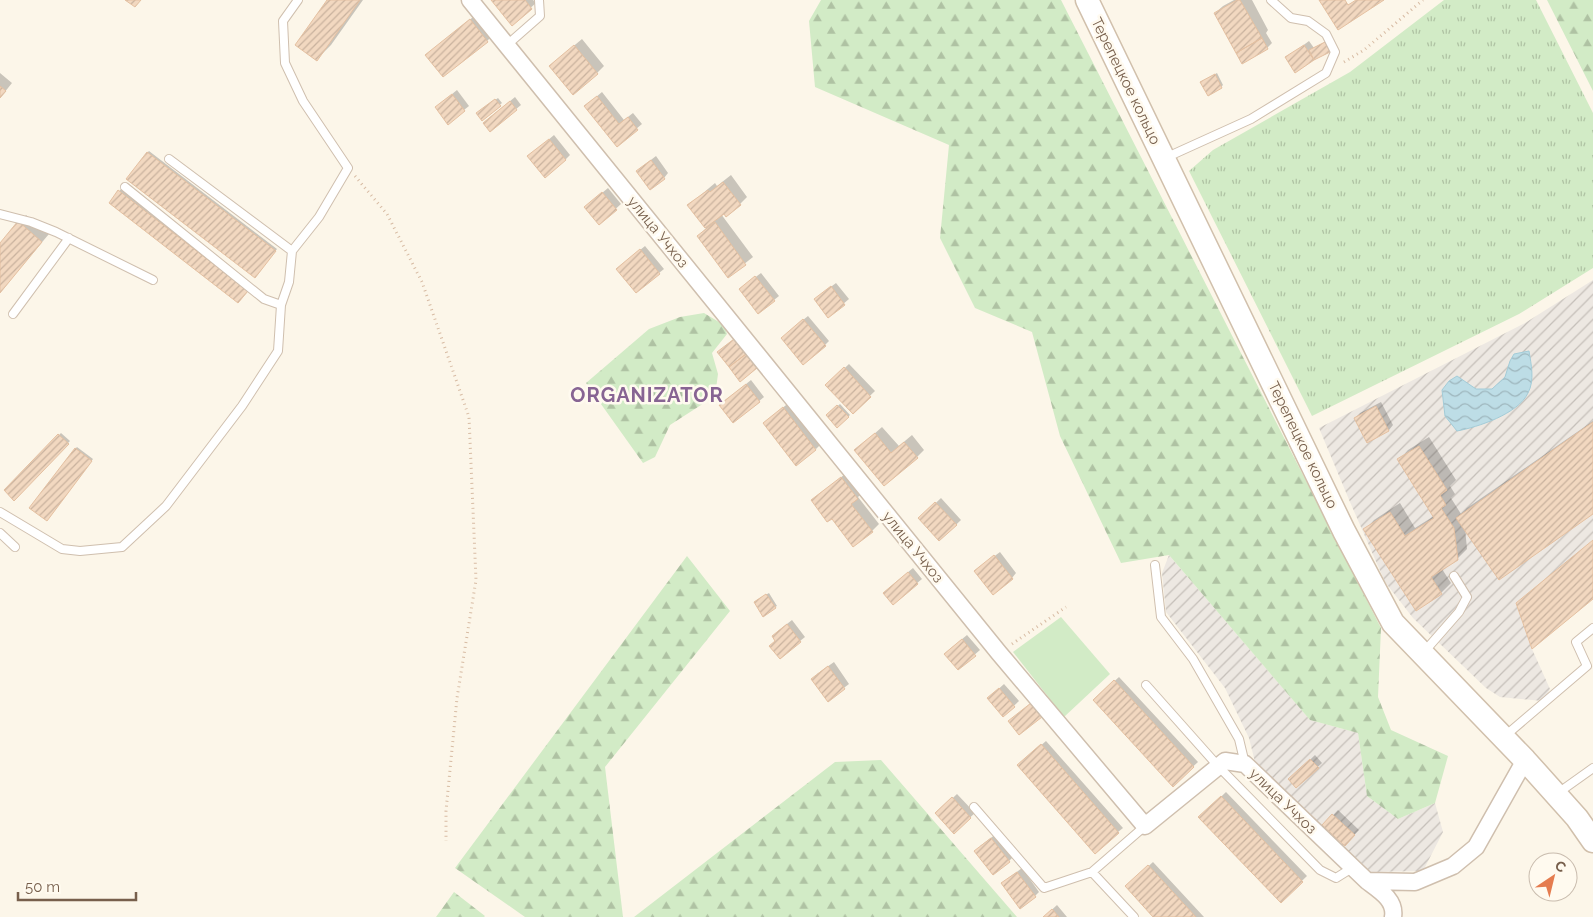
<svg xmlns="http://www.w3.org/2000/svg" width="1593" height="917" viewBox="0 0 1593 917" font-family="Raleway,sans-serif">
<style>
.industrial{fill:url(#industrial-furrows)}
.grass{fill:url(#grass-tufts)}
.forest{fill:url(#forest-firs)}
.garden{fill:#d2ebc6}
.water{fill:url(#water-waves);stroke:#a3ccd8}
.shadow{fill:#0003}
.building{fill:url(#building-hatch);stroke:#e4c0a1}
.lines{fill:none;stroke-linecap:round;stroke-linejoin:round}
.lane-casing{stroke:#cfbfae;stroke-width:10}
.street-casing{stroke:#cfbfae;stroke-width:19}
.secondary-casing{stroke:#d1c0ac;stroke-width:25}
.path{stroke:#d7bba3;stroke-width:3;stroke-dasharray:1 4;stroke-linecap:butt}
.lane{stroke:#fff;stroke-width:8}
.street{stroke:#fff;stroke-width:16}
.secondary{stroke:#fff;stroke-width:22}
.labels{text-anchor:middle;stroke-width:5;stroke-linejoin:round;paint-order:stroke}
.street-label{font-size:15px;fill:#775f4c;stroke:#fffaef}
.district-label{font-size:20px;font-weight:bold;letter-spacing:1px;fill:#876493;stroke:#fffaef}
</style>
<defs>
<pattern id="industrial-furrows" width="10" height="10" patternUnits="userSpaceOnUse" patternTransform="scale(1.25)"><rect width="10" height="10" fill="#ede8e2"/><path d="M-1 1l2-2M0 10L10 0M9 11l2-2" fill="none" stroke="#c5bfb9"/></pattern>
<pattern id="grass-tufts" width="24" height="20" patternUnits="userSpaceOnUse" patternTransform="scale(1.25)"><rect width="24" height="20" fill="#d2ebc6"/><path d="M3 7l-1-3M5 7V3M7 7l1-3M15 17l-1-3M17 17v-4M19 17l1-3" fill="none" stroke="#afc2a3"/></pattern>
<pattern id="forest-firs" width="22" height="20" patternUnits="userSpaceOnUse" patternTransform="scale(1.25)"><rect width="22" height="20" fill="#d2ebc6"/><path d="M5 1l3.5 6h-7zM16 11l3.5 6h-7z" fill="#afc2a3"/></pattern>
<pattern id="water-waves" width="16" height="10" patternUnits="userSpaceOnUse" patternTransform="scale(1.25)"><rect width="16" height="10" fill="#bddde6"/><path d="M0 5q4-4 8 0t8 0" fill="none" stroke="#9eb6bd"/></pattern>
<pattern id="building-hatch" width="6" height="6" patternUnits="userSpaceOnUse" patternTransform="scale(1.25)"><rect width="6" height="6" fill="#f2d8c0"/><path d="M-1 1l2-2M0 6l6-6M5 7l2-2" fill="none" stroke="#c9b29e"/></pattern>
</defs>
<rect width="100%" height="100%" fill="#fcf6e9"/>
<path class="industrial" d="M1593 280V542L1516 603 1532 649 1550 689 1543 701 1500 697 1486 688 1413 618 1385 582 1350 502 1319 428 1525 323Z
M1169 555 1310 720 1358 733 1367 796 1398 819 1435 803 1443 832 1423 871 1369 872 1257 770 1249 738 1225 688 1166 612 1162 573Z"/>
<path class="grass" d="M1444 0H1536L1593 113V268L1519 314 1312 416 1189 171 1213 150 1350 72Z"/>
<path class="forest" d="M821 0H1061L1381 628 1378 697 1391 730 1448 756 1435 803 1398 819 1367 796 1358 733 1310 720 1169 555 1121 563 1060 436 1032 332 975 308 940 238 949 145 815 87 809 21Z
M1547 0H1593V91Z
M704 313 724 325 727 334 712 353 718 374 715 396 670 425 655 457 643 463 586 383 649 329 680 317Z
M687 556 730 611 605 767 623 917H525L455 868Z
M881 760 1017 917H634L835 762Z
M454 892 485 916 484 917H436Z"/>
<path class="garden" d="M1061 617 1110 674 1064 717 1013 652Z"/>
<path class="water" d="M1529 351C1531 364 1535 380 1528 393 1518 414 1478 427 1457 431L1445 416 1442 390 1449 381 1457 376 1476 389H1492L1505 377 1510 361 1514 354Z"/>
<path class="shadow" d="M328 0H363L331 45 317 59Z
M492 0H533L536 3 512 24Z
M1234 0H1252L1268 30 1266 33 1272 43 1267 48 1215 13 1223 6Z
M478 13 494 34 487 41 427 55Z
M582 39 604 66 597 73 558 59Z
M1309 41 1314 48 1327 41 1331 49 1295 71 1286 58Z
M0 73 12 83 0 98Z
M1217 73 1223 85 1221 87 1204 80Z
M457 90 469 106 464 110 436 107Z
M602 92 624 120 633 113 642 124 617 145 590 102Z
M515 97 521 105 491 130 489 118Z
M498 98 502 103 482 119 480 111Z
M554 135 570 155 565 160 534 152Z
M149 151 277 249 257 275 147 153Z
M656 156 668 173 664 178 643 166Z
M731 175 747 197 740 204 721 214 753 257 729 276 699 236 706 228 689 205 715 183 717 186Z
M608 188 621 204 599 224 590 203Z
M121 189 249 288 240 300 110 203Z
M26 215 49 234 0 292V245Z
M645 246 664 269 659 273 623 264Z
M761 273 779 296 774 300 745 285Z
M836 283 849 299 829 316 820 295Z
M808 316 829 341 825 345 787 333Z
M849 364 875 391 853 412 827 385Z
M751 380 764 397 734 422 720 405Z
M791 401 823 442 816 449 764 423Z
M1381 402 1393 425 1389 430 1367 441 1355 418 1360 413Z
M840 404 850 415 837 426 827 415Z
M1593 421V513L1465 528 1467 549 1457 559 1442 569 1451 583 1441 593 1365 530 1374 520 1400 503 1415 528 1434 516 1399 460 1408 450 1429 437 1456 480 1450 486 1455 494 1451 498 1461 514 1467 508Z
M882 427 899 446 912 435 924 450 917 457 856 450Z
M61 433 70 441 14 499 5 490Z
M77 447 93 459 49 518 75 449Z
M849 471 864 491 858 497 879 524 872 531 832 518 812 500Z
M941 498 961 520 940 540 920 518Z
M1000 552 1016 573 1012 578 980 567Z
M913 568 922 579 893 603 889 588Z
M769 593 777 606 775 607 757 600Z
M792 620 805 637 780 657 777 640 778 631Z
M967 635 980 650 958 669 950 649Z
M834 662 849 684 828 700 817 674Z
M1119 677 1198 762 1173 785 1094 700Z
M1004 684 1019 701 1004 715 993 694Z
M1046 741 1123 828 1118 832 1024 760Z
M1315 755 1322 763 1296 787 1290 779Z
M1226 792 1307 876 1281 901 1200 817Z
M957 794 975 813 954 832 937 813Z
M1338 810 1359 830 1345 845 1324 825Z
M996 834 1014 856 1009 861 980 846Z
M1153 862 1204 917H1155L1127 886Z
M1022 868 1039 892 1035 896 1007 879Z
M1057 905 1067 917H1044Z"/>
<path class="building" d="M125 0H141L135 7Z
M327 0H360L317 61 295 45Z
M491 0H525L532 9 512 26Z
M1237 0H1240L1262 38 1236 53 1214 13Z
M1319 0H1345L1348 5 1356 0H1384L1338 30Z
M470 19 488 42 443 77 425 55Z
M1262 38 1268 49 1242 64 1236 53Z
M1325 42 1330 52 1314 60 1309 50Z
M574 45 598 74 573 95 549 66Z
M1304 45 1314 60 1295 73 1285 57Z
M1215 74 1222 88 1208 96 1200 82Z
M0 86 6 91 0 98Z
M452 94 465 111 448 125 435 107Z
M597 96 619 124 628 117 638 130 617 147 584 106Z
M495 99 501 106 482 121 476 113Z
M510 101 517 110 490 132 483 123Z
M549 139 566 160 545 178 527 156Z
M147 152 276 251 255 278 126 179Z
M651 160 665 179 650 190 636 171Z
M723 182 741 205 726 217 724 214 705 228 687 205 708 190 710 192Z
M118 190 248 291 238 303 109 203Z
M602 192 617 210 599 225 584 207Z
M18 221 42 242 0 293V243Z
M715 222 746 265 728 278 697 236Z
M640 249 660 274 636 293 616 269Z
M755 276 775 301 758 314 739 289Z
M831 286 845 305 828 318 814 299Z
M803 319 826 346 803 365 781 338Z
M734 339 746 354 729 367 717 352Z
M746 354 757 368 740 382 729 367Z
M844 367 871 397 853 414 825 385Z
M746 384 760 402 733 423 719 405Z
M837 405 849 417 837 428 826 415Z
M1376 406 1389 431 1367 443 1354 418Z
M783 407 816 450 796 466 763 423Z
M1593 422V514L1499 580 1456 518Z
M875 433 891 453 904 442 918 458 884 486 854 450Z
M58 434 69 444 14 501 4 490Z
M1419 446 1447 490 1440 495 1446 505 1441 508 1454 528 1458 560 1431 577 1442 594 1416 611 1363 529 1390 512 1405 536 1434 518 1397 459Z
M75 448 92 461 47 521 29 508Z
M841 477 858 499 851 504 873 532 853 547 832 519 827 522 811 500Z
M935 502 957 525 939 541 918 518Z
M1593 540V599L1532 649 1516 603Z
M994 555 1013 579 993 595 974 571Z
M908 572 918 584 893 605 883 593Z
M766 594 776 608 763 617 754 602Z
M787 624 801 642 780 659 769 646 775 641 772 636Z
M962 639 976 656 958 670 944 654Z
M828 666 845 689 828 702 811 679Z
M1114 680 1194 767 1173 787 1093 700Z
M999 688 1015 707 1003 717 987 698Z
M1031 703 1042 717 1019 735 1008 721Z
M1041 744 1119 833 1095 854 1017 765Z
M1310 759 1319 768 1296 788 1288 779Z
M1221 796 1303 882 1281 903 1198 817Z
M952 797 971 818 954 834 935 813Z
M1332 814 1355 835 1345 846 1322 825Z
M991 838 1010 862 993 875 974 851Z
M1148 865 1196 917H1153L1125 886Z
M1017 872 1036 897 1020 909 1001 883Z
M1052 909 1059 917H1043Z"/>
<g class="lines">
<defs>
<path id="lane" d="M507 45 540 16 539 0
M1165 158 1251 119 1326 73 1335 52 1326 34 1308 21 1291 18 1271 0
M125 187 264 299 281 305 289 282 292 251 169 159
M0 214 31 222 56 232 153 280
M292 251 319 217 348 168 303 101 285 63 283 21 298 0
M13 314 69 238
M0 512 62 549 80 551 122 547 166 506 242 406 278 351 281 305
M0 533 15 547
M1155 565 1161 617 1193 659 1239 739 1245 764
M1424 652 1459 612 1467 597 1454 576
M1146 685 1218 766 1320 870 1336 878 1352 868
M1505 736 1587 666 1576 642 1593 628
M1558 793 1593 768
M974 807 1044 888 1092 872 1145 826
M1092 872 1134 917"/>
<path id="street" d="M470 0 999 653 1145 826 1225 761 1245 764 1367 881C1379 890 1396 900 1393 917
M1367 881 1415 882 1453 866 1476 847 1525 760"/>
<path id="secondary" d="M1087 0 1344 531 1393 623 1525 760 1577 818 1593 841"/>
</defs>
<use href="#lane" class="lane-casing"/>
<use href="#street" class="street-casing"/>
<use href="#secondary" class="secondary-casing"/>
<path class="path" d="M1344 62 1364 50 1423 0
M355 176 387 214 422 282 469 417 476 580 457 698 446 811V841
M1012 644 1066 607"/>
<use href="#lane" class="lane"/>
<use href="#street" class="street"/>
<use href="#secondary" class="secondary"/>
</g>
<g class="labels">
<g class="street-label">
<text transform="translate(1126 81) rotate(64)" y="5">Терепецкое кольцо</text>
<text transform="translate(658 232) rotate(51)" y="5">улица Учхоз</text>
<text transform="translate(1303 445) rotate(64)" y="5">Терепецкое кольцо</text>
<text transform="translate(913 547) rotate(51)" y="5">улица Учхоз</text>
<text transform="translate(1283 801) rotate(44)" y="5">улица Учхоз</text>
</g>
<g class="district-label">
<text x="647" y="402">ORGANIZATOR</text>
</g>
</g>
<g transform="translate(1553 877) rotate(35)"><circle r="24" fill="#fffaef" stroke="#c9bcae"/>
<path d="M0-4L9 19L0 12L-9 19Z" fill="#e57c4f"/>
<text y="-8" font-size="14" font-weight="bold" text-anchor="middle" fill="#775f4c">С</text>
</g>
<path d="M18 892v8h118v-8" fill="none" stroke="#775f4c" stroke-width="2.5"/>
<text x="25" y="892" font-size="15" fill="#775f4c" stroke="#fffaef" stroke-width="4" paint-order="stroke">50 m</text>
</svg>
